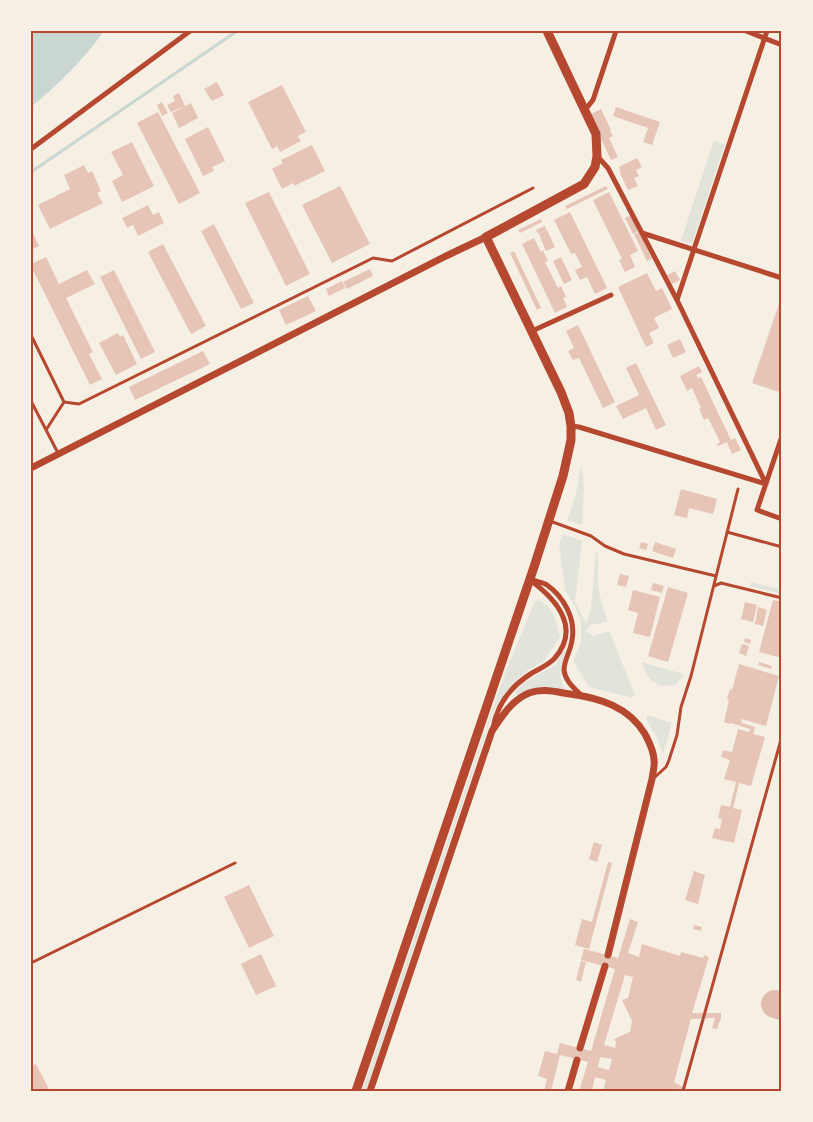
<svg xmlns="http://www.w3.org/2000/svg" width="813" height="1122" viewBox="0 0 813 1122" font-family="'Titillium Web',sans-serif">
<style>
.green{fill:#e2e4dc}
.water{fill:#c9d6d2}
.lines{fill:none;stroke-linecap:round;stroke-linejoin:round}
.stream{stroke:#c9d6d2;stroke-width:3}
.taxiway{stroke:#e2bdae;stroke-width:28}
.building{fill:#e6c5b7;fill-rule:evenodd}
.service{stroke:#b5482f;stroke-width:3}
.minor{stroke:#b5482f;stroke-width:5}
.tertiary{stroke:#b5482f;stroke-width:7}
.primary{stroke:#b5482f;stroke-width:9}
.neatline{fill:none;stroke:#b5482f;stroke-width:2}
</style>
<rect width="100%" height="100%" fill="#f6efe4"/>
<path class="green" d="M714 140 725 144 692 244 681 241Z
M581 464C586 485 583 504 582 525L567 520 576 494Z
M563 534 582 541 575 602 586 623 591 609 596 552 598 553V583L600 596 607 620 606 622 590 625 586 631 592 636 607 632 610 633 635 695 632 698 589 687 574 662 575 657 581 642V622L575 606 565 590 559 544Z
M751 582 782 590V594L750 586Z
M538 600C555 606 556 623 560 637L544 661 528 670 513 683 493 712 366 1091H362L505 673 534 603Z
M567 645C564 660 555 674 565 688L564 690C544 686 536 686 517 695L515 692 525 682 550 668 556 664Z
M641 662 684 674 677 684C655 690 649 681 641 662Z
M647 715 670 722 671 726 663 754 657 738 646 719Z"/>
<path class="water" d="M31 31H104C83 60 59 84 31 107Z"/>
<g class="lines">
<path class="stream" d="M31 172 237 31"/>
<path class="taxiway" d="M775 1004 782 1006"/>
</g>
<path class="building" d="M217 82 224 95 212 101 204 89Z
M282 85 306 132 298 136 301 141 280 152 277 146 272 149 248 102Z
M179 93 185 106 171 112 167 105 175 101 173 96Z
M162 102 168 113 162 116 157 105Z
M191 103 198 118 179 128 172 113Z
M616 107 660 122 652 145 643 142 648 128 613 116Z
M601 109 611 130H610L613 136 609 138 618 157 611 160 602 141 600 142 589 115Z
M158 112 200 193 179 204 137 123Z
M208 127 225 161 212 167 214 171 203 176 185 139Z
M132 142 154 186 122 202 112 181 123 175 111 152Z
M312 145 325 171 294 186 293 183 282 189 272 169 283 163 281 160Z
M637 158 642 167 636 170 639 176 634 178 638 186 628 190 620 173H621L619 167Z
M84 165 88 173 92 171 101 191 97 193 103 203 50 229 38 205 70 189 64 175Z
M340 186 370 244 332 263 302 205Z
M606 186 608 189 567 209 565 206Z
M269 192 310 274 286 286 245 203Z
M609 192 638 251 630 255 635 267 625 272 619 260 622 259 593 200Z
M148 205 153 215 159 212 164 223 138 236 133 225 127 228 122 218Z
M570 212 607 288 595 294 587 277 580 280 575 270 582 267 575 253 571 254 554 220Z
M632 215 640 230 633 234 625 218Z
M541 219 542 222 520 233 518 230Z
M214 224 254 303 241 309 201 231Z
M545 226 546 230 538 234 536 230Z
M31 229 39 246 31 250Z
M547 230 555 247 546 251 539 234Z
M639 232 652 259 647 261 634 234Z
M534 238 541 252 543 250 548 261 545 262 558 288 561 286 566 297 563 298 567 307 555 313 522 244Z
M163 244 206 326 191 334 148 252Z
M514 251 541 308 537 310 510 253Z
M46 257 59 284 87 270 95 284 66 298 93 352 89 354 102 379 90 385 31 266V264Z
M561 257 572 280 564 284 553 261Z
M370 269 373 276 347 289 343 282Z
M114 270 155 352 141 359 100 277Z
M675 271 680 280 672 284 667 275Z
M647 273 656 291 662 288 672 309 654 318 659 328 649 333 654 343 646 347 618 287Z
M342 281 345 288 329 296 326 289Z
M782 295V393L752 383Z
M308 296 316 311 286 325 279 310Z
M578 325 615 402 603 408 579 358 573 360 568 351 574 348 566 331Z
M118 333 120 337 123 335 137 364 116 375 99 343Z
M680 339 686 352 673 358 667 345Z
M203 351 210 364 135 400 129 387Z
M636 363 666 425 656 430 646 408 623 419 616 406 639 395 626 368Z
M699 366 702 372 696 375 698 378 701 377 731 440 735 438 741 450 732 454 727 442 718 446 717 444 720 442 708 418 704 420 699 409 701 408 692 388 687 391 680 376Z
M681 489 717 499 713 514 689 508 687 518 674 515Z
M641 542 648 544 646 550 639 548Z
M655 542 676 549 673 558 652 551Z
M620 574 629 576 626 587 617 585Z
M653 583 664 586 662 593 651 590Z
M668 587 688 593 668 662 648 656Z
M633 590 660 597 650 637 633 633 638 613 628 610Z
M773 600 782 602V658L759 652Z
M745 602 757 605 753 622 741 619Z
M758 607 767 610 763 626 755 624Z
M745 638 751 640 750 644 744 642Z
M742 644 749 646 746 656 739 653Z
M759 662 772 666 771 669 758 665Z
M739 664 779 676 766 726 741 719 742 723 755 727 753 734 765 737 751 786 739 783 733 808 742 810 734 843 712 838 715 828 720 829 722 819 718 818 721 805 730 807 736 782 724 779 730 760 721 757 723 750 732 752 738 729 749 732 750 729 731 723 730 724 724 722 729 700 727 699 730 689 732 690Z
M594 842 602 845 597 862 589 859Z
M608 862 612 863 589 949 575 945 582 919 592 922Z
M694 871 705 875 698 904 685 900Z
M249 885 274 936 249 948 224 897Z
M630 919 638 922 628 953 639 957 642 944 680 956 681 952 703 958 704 955 709 957 692 1013H721V1018L717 1029 712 1028 715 1018 691 1019 674 1082 689 1091H676L672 1088V1091H603L606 1080 595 1077 592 1091H579L588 1062 560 1055 551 1091H544L547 1079 538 1076 545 1051 557 1054 560 1043 591 1051 615 969 581 960 584 949 618 958ZM625 975 633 977 628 998 622 1000 632 1021 630 1032 614 1039 616 1042 615 1048 604 1045ZM600 1057 612 1059 609 1070 598 1067Z
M694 925 702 927 701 931 693 929Z
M261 954 276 986 256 995 241 964Z
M581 961 586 962 581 982 576 980Z
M36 1064 50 1091H31V1066Z"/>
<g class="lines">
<path class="service" d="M31 335 64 402 46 430
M31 401 58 453
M64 402 79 404 373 258 392 261 533 188
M550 521 591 536 605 546 624 554 716 576
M727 532 782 547
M714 586 721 583 782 598
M655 777 666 767 669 760 677 735 681 707 691 676 738 489
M31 963 235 863
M683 1091 782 736"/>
<path class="minor" d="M746 31 782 45
M585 110 593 100 616 31
M31 149 190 31
M597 156 608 168 677 300 766 484
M642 233 782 278
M677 300 767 31
M532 331 611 295
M571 426 579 427 766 484
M782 436 757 510 782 519
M533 580C537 582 543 582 547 585 564 597 576 619 572 640 571 650 564 660 564 670 565 681 574 688 581 695
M493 728C497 704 511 686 532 673 539 669 548 665 554 659 582 628 556 599 530 580"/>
<path class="tertiary" d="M31 468 446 256 486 237
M580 1048 605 966
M370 1091 492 731C502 716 512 700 529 693 543 688 556 692 570 694 600 698 629 707 645 734 649 742 654 751 654 760 655 766 653 772 652 779L608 955
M568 1091 577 1060"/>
<path class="primary" d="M356 1091 534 567 563 476 571 440V426L569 413 561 392 486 237 584 184 595 167 597 156 596 134 547 31"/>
</g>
<rect width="813" height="1122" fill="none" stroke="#f6efe4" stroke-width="65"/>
<rect x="32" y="32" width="748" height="1058" class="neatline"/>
</svg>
